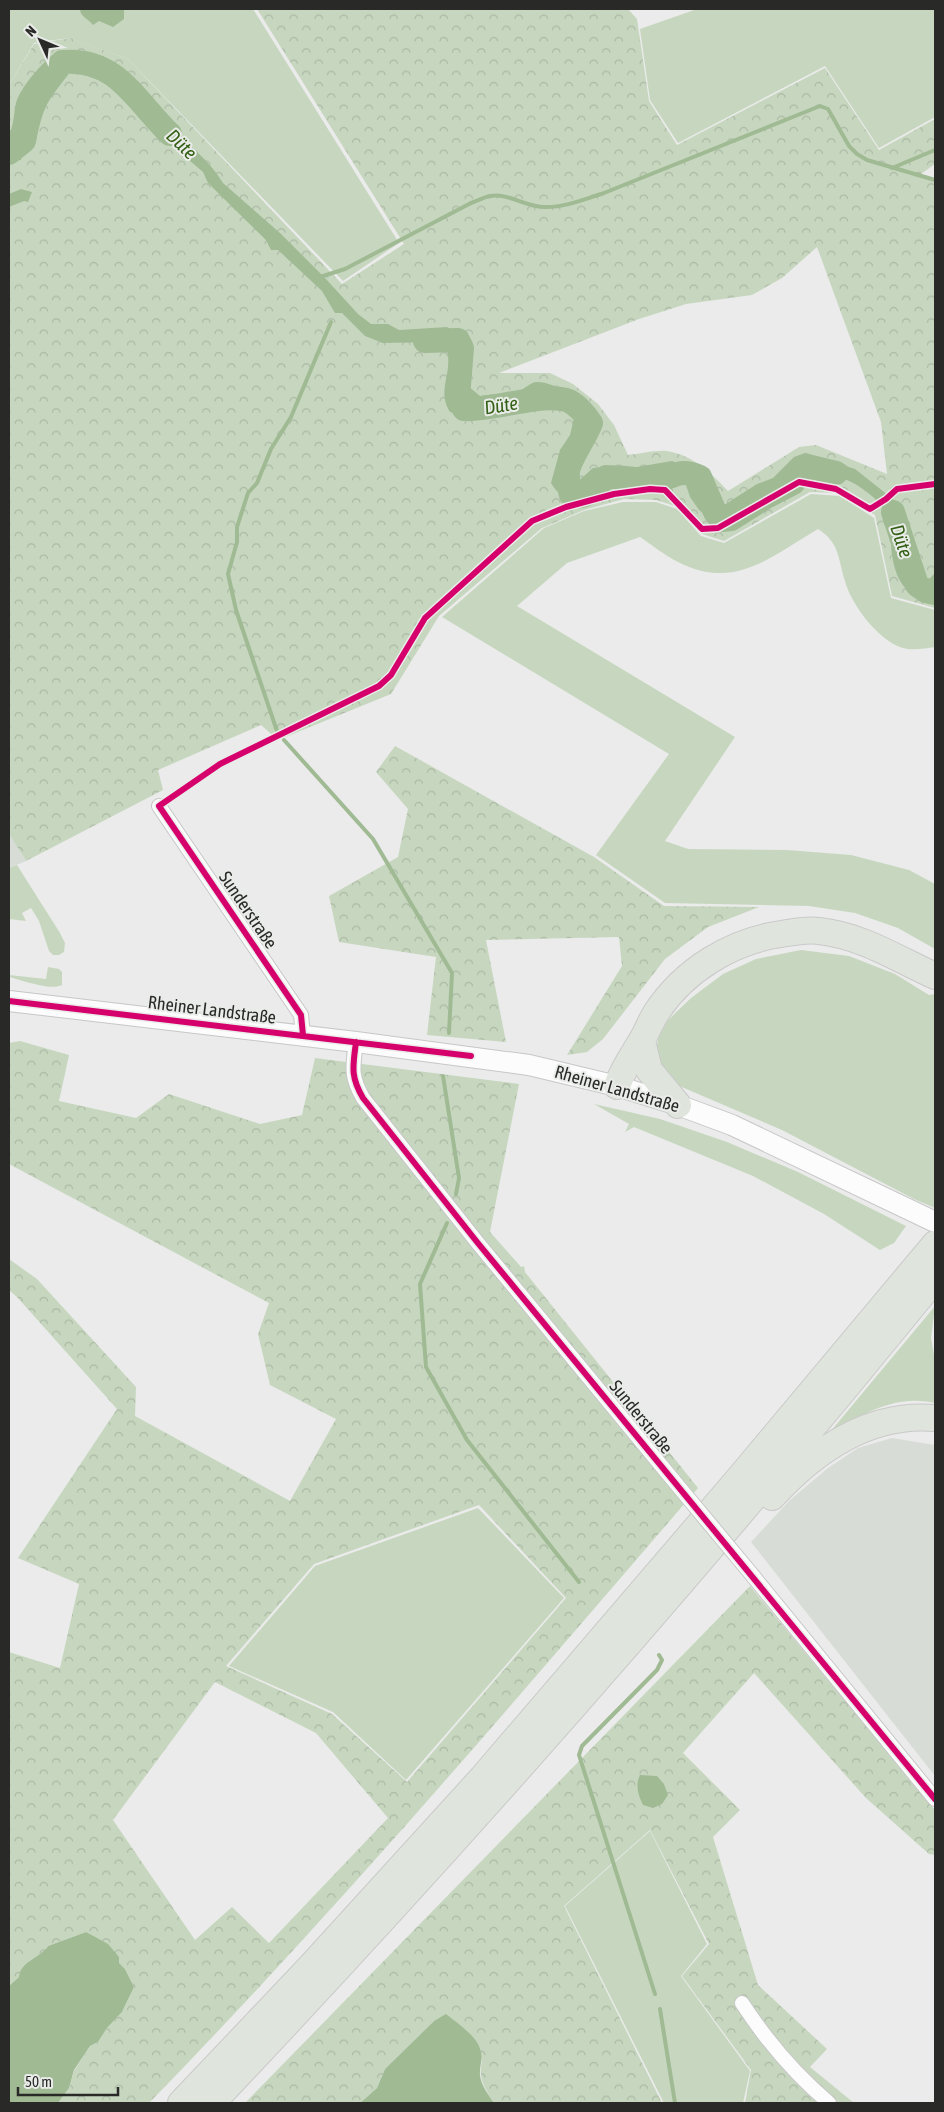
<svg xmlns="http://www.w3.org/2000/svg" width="944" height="2112" viewBox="0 0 944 2112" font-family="'Asap Condensed',sans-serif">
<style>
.built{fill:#d8dcd6}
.green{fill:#c7d7bf}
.forest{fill:url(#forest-crowns);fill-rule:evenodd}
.water{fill:#a0ba94}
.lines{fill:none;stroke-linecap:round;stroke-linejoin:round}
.stream{stroke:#a0ba94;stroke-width:4}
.river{stroke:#a0ba94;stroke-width:24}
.street-casing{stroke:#c6c7c6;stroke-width:16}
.secondary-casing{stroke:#c6c7c6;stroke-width:22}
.highway-casing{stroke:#c9c9c9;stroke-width:28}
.street{stroke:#fcfcfc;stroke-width:14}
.secondary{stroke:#fcfcfc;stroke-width:20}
.highway{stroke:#dfe5dc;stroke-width:26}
.street-bridge-casing{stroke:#c6c7c6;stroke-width:16;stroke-linecap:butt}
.street-bridge{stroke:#fcfcfc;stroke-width:14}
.cycleway-casing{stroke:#eaece9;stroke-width:9}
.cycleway{stroke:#d6006c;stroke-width:6}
.labels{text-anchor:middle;stroke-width:4;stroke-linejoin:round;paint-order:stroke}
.street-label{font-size:18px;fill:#292a28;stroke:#eaece9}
.water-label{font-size:19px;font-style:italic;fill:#336014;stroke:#eaece9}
</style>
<defs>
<pattern id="forest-crowns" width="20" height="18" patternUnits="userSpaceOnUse" patternTransform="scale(1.25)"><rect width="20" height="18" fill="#c7d7bf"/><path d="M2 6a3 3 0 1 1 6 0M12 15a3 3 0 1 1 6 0" fill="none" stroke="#abb9a4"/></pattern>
</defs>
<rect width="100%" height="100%" fill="#eaebea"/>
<path class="built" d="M9 834 26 861 9 868Z
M892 1438 935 1445V1776L751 1542 790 1500 828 1468 858 1448Z"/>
<path class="green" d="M9 9H253L399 243 343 281 128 59 69 38 34 43 9 85Z
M697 9H935V117L879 148 825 66 678 143 650 100 640 29Z
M811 494 840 496 874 518 891 598 935 610V647C927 648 917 650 908 649 882 646 851 605 845 581 838 559 840 543 818 529 770 557 735 591 678 562 664 555 652 545 640 537L567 563 517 606 735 737 665 841 688 849 787 850 851 855 909 870 935 884V949L898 928 855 913 809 906 665 903 596 855 669 754 442 617 544 528 584 511 623 502H656L677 509 701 536 724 543Z
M17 865 60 933 65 943 64 952 59 955H53L49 951 39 921 31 908 22 913 26 921 9 919V868Z
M801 950 849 956 895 974 929 995 935 994V1208L914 1199 782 1130 677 1085 659 1066 656 1051 659 1035 668 1020 691 998 723 974 756 959Z
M48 967 59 969 62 972V985C51 991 21 980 9 977V975L46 979Z
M594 1104 660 1119 727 1142 798 1172 906 1226 894 1243 880 1250 824 1214 753 1176 634 1127 625 1132 629 1124Z
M935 1306 931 1338 935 1360V1403C892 1393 853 1418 821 1443Z
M478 1508 564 1598 406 1780 333 1712 229 1666 315 1566Z
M650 1831 707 1944 681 1976 750 2071 743 2103H664L565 1906Z"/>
<path class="forest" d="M257 9H628L637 19 649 101 677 145 825 68 879 150 935 119V164L918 176 935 180V608L892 596 875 515 840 493 810 492 724 541 702 534 678 507 656 500 624 499 584 510 542 528 439 616 391 694 278 740 261 725 158 770 163 790 26 861 9 834V85L34 44 70 38 128 59 342 284 404 244ZM817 247 881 422 887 474 816 445 799 447 728 491C711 473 693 455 667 451 655 450 640 454 628 455L614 425 598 404 573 384 550 373H499L639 319 686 304 752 295 782 278Z
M395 746 594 857 664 906 759 907 708 927 665 959 603 1039 587 1052 567 1055 622 966 619 937 486 940 506 1042 427 1035 436 957 339 942 329 896 398 857 408 809 376 772Z
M20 1041 69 1055 59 1101 136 1118 169 1094 260 1124 302 1115 315 1058 519 1084 490 1232 521 1267 524 1266 525 1272 698 1488C519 1696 341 1906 149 2103H58L69 2088 74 2071 90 2046 98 2042 107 2028 122 2012 134 1987 125 1969 86 1932 48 1946 45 1951 29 1961 19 1977 9 1986V1652L60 1668 79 1584 18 1558 117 1409 17 1297 9 1290V1259L37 1279 136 1387 135 1416 290 1501 336 1419 270 1385 258 1334 269 1303 9 1164V1043ZM479 1505 566 1598 407 1782 332 1714 226 1666 314 1564ZM215 1682 316 1733 388 1818 269 1943 232 1907 195 1940 113 1820Z
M750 1586 935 1810V1855L929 1854 866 1798 754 1673 683 1753 740 1810 713 1837 758 1985 827 2049 810 2067 854 2103H745L751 2070 682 1976 709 1944 650 1830 564 1906 662 2103H494C484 2086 478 2080 482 2060L434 2021 385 2069 377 2088 360 2103H245Z"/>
<path class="water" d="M80 9H122L124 10V19L113 27 99 21 93 25C89 19 80 17 80 9Z
M57 51C78 51 96 58 114 70 125 78 129 90 138 100 164 126 205 152 223 183L280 233 326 279 358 314 371 324H388L399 330 447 327 456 333 463 352 458 379 460 384 468 386 480 396C492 394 507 394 519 391 524 389 530 383 536 382 555 381 582 401 589 418L566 467 565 476 569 481 576 483 593 468 617 466 625 469 672 461 685 466 695 474 703 496 714 508 721 507 757 484 773 478 794 457 805 453 855 469 893 499 903 516 902 531 906 563 919 582 929 579 935 573V589L926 595C922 594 914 594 910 592 890 578 889 538 892 517 884 511 880 503 873 497 851 477 829 474 801 467L790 479 780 486 763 492 730 515 720 519 709 518 699 510 690 497 685 482 679 476 671 474 651 479 632 480 601 476C582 490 568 512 551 483L560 450 570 435 574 418 566 408 552 398 539 395 510 403 478 406 458 414 450 412C435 389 456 370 445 345L437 342 383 343 365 336 342 313H335L322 291 278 250H271L266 240 208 183 203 172 156 132 124 101 120 92 79 66 62 60 54 66 49 79 37 89 27 107 21 160 9 161V131L11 130C14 121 14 112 16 103 21 86 43 62 57 51Z
M21 189 32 192 28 202 24 201 9 207V194Z
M640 1775 657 1776 664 1784 668 1795 662 1804 653 1808 643 1805C638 1795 635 1785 640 1775Z
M86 1932 108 1944 119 1957V1963L125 1969 134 1987 122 2012 107 2028 98 2042 90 2046 74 2070 69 2088 58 2103H9V1986L19 1977C21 1960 41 1958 48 1946Z
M446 2014C457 2023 471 2032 478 2044 485 2058 479 2064 480 2075 481 2086 489 2095 494 2103H360L377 2088 385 2069 434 2021Z"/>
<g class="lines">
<path class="stream" d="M892 168 935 150
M320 277 345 269 471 203C477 201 484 197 490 196 508 193 524 206 543 207 564 208 585 199 604 193L820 106 828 109 849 146 857 154 867 160 935 180
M277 731 236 610 228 574 237 542V527L248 493 257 483 271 449 291 417 331 322
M284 740 373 839 452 973 449 1033
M443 1076 459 1178 456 1194
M447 1223 420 1284 426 1367 467 1440 579 1582
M655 1994 579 1755 582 1746 657 1670 662 1660 659 1655
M660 2009 675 2103"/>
<path class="river" d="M9 153 24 141C31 101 38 93 63 62 117 57 137 103 170 134
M425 341 458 340 462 348 458 398 464 409C493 411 545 391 569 401 577 405 586 415 591 423 585 438 574 453 569 467 566 476 569 486 571 495 587 500 595 488 606 477 622 477 638 480 654 480 675 479 677 467 700 477L715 512 722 520 731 519 766 497 793 483 807 466 836 473
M893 512 917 585 926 591 935 593"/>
<defs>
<path id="street" d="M159 806 301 1015 303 1035
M356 1042C353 1066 350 1076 363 1098L477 1242 674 1481
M753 1576 935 1799
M742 2003C766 2040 796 2075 829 2103"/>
<path id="secondary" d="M9 1001 356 1042 529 1065 617 1086 678 1105 732 1125 935 1222"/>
<path id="highway" d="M642 1041 649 1070 678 1105
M617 1086C623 1069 633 1055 642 1040 647 1031 651 1021 656 1013 684 970 732 941 781 934 793 932 807 929 819 931 860 935 898 959 935 976
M772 1497C815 1450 869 1412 935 1418
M181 2103 311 1966 482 1778 740 1477 935 1244
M212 2103C463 1838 704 1563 935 1279"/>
</defs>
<use href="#street" class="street-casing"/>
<use href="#secondary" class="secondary-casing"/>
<use href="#highway" class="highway-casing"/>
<use href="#street" class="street"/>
<use href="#secondary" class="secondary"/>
<use href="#highway" class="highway"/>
<defs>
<path id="street-bridge" d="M674 1481 753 1576"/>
</defs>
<use href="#street-bridge" class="street-bridge-casing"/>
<use href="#street-bridge" class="street-bridge"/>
<defs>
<path id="cycleway" d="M9 1001 471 1056
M303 1035 301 1015 159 806 220 764 379 686 391 675 425 618 532 521 566 507 614 494 650 489 665 490 702 529 718 528 799 482 836 489 870 509 886 499 897 489 935 484
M356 1042C353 1066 350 1076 363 1098L477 1242 935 1799"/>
</defs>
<use href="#cycleway" class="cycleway-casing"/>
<use href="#cycleway" class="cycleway"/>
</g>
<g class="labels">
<g class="street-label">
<text transform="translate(248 910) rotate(56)" y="6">Sunderstraße</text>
<text transform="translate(212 1010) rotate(7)" y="6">Rheiner Landstraße</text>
<text transform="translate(617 1089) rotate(16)" y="6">Rheiner Landstraße</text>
<text transform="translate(641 1417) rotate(51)" y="6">Sunderstraße</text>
</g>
<g class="water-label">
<text transform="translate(182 144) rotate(44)" y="7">Düte</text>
<text transform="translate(501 405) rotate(-9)" y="7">Düte</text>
<text transform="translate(902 541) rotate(71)" y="7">Düte</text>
</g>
</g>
<rect width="944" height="2112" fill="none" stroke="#292a28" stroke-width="20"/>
<g transform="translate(40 40) rotate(314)" stroke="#eaece9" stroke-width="4" paint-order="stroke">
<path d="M0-4L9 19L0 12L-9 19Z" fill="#292a28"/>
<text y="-8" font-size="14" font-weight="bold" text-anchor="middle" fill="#292a28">N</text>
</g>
<path d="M18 2087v8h100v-8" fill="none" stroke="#292a28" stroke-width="2.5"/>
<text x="25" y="2087" font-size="15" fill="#292a28" stroke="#eaece9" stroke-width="4" paint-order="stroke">50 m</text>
</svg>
